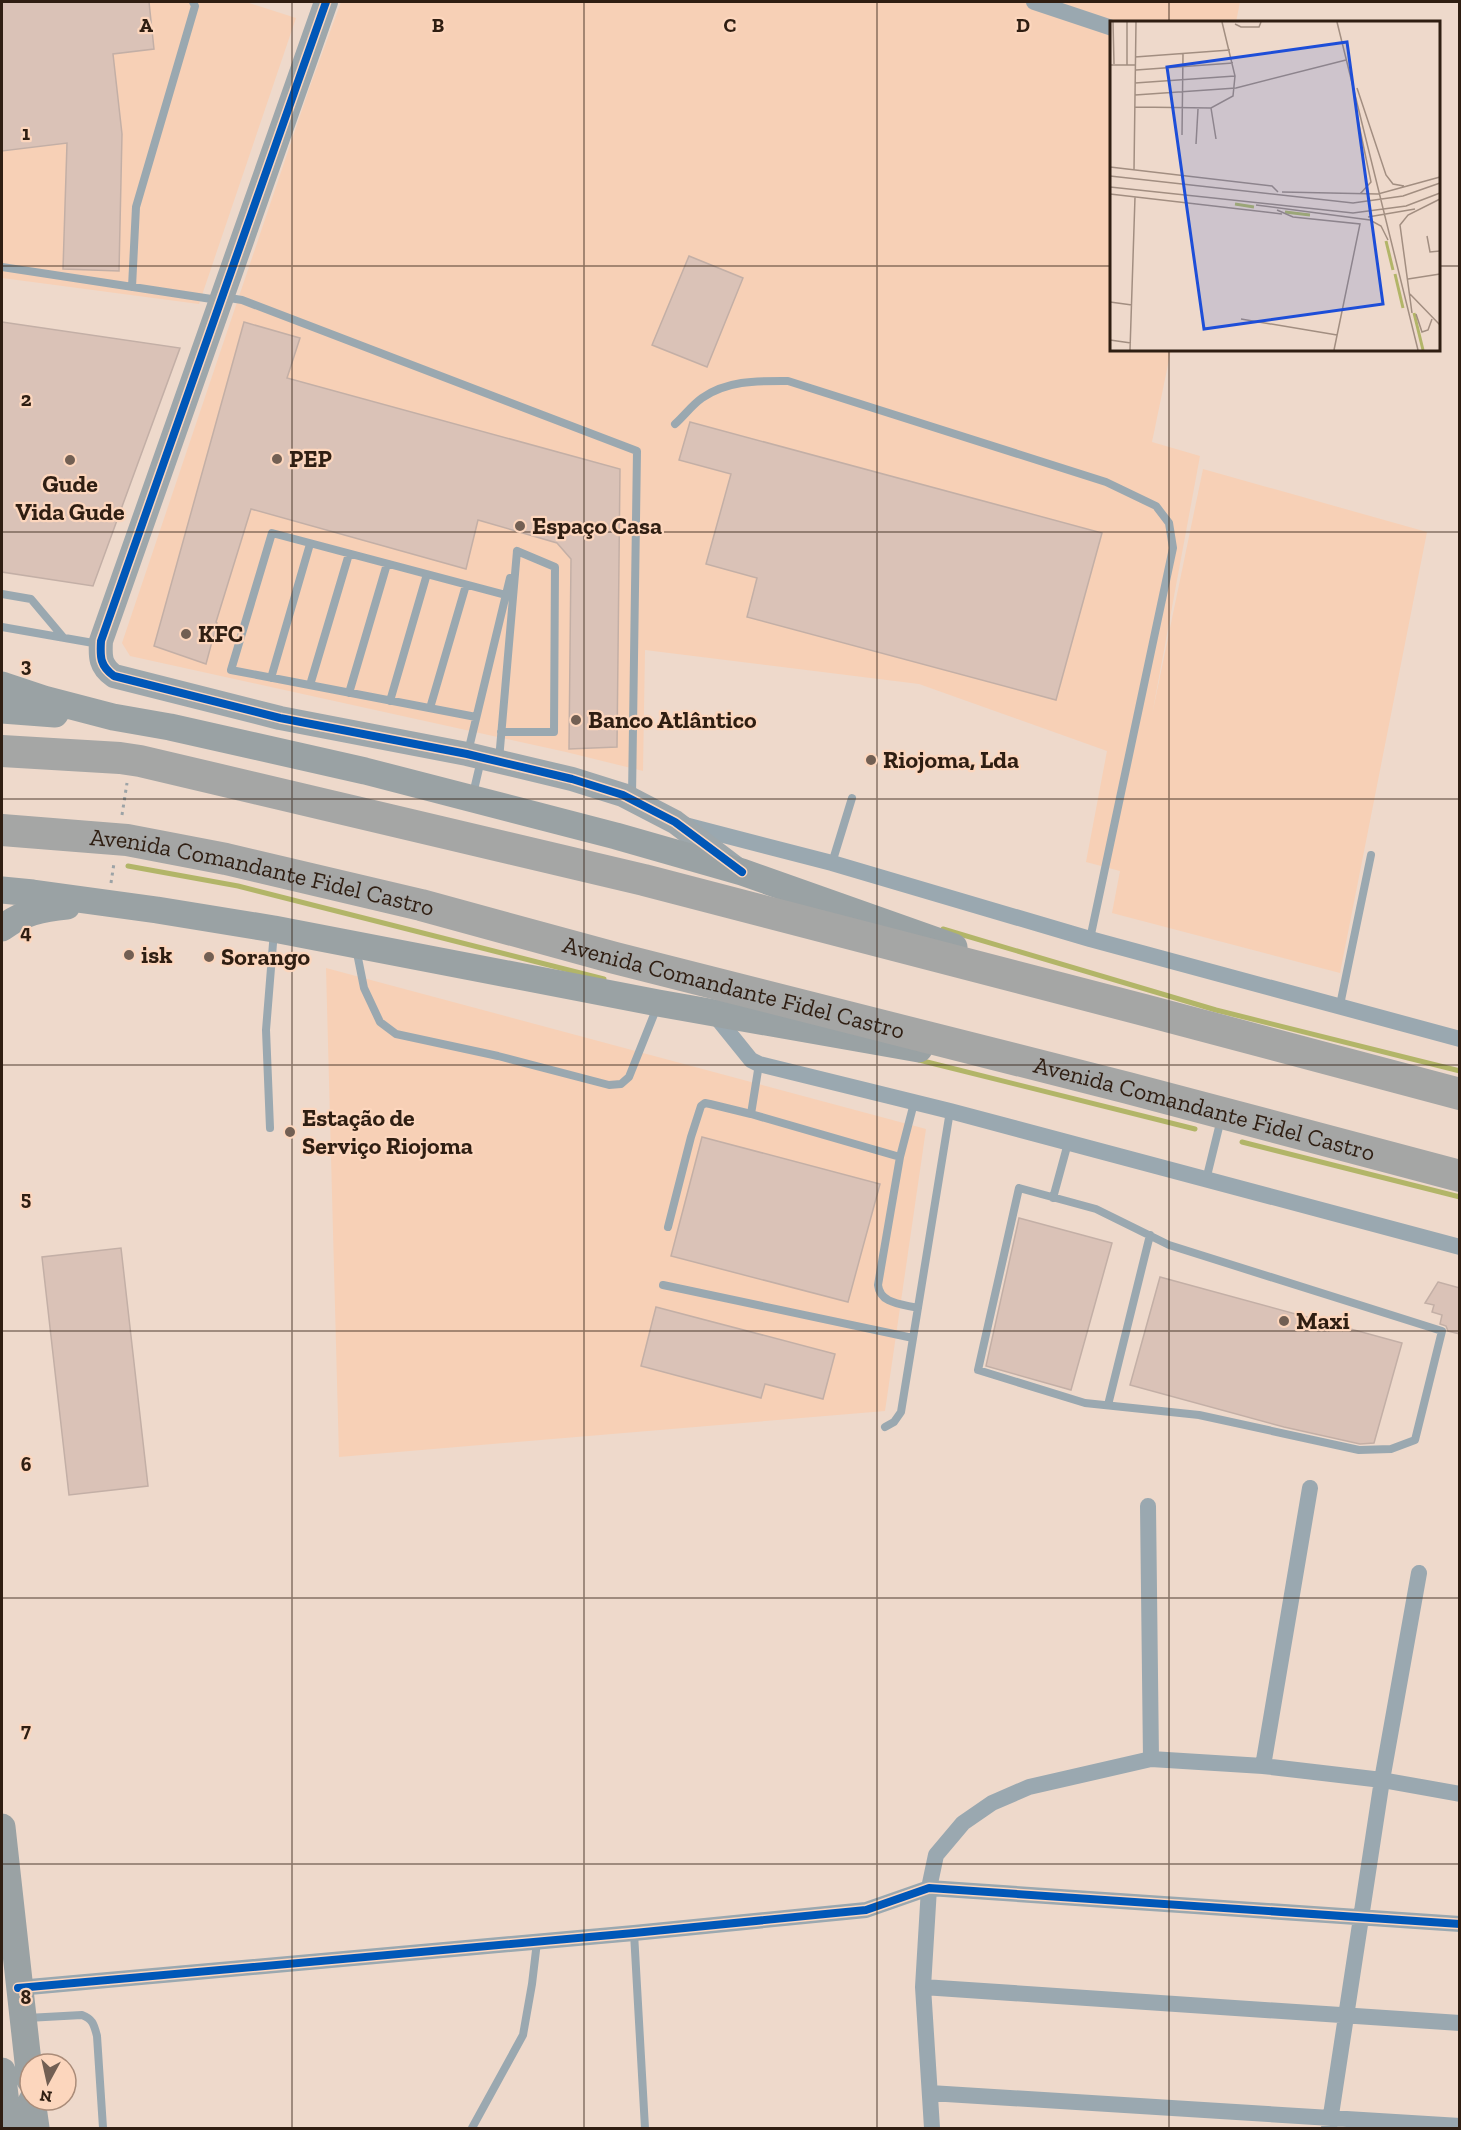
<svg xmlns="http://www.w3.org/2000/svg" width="1461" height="2130" viewBox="0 0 1461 2130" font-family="'Zilla Slab',serif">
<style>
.built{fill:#f7d0b6}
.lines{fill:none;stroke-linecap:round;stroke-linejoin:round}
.stream{stroke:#b2b568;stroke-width:5}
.building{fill:#dac2b7;stroke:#c3afa6;stroke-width:1.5}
.path{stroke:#9ca3a6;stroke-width:3;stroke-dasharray:3 4.5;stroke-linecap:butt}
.lane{stroke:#9aa8b0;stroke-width:8}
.street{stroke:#9aa8b0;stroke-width:16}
.secondary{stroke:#9ea7ab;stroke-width:24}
.primary{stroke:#9aa2a4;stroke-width:27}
.highway{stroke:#a5a6a5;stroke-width:32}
.cycleway-casing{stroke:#fcd6bd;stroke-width:11}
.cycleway{stroke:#0057b8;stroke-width:8}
.grid{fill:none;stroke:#2f1e12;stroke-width:1.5;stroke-opacity:0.55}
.poi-dot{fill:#725f53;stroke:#fcd6bd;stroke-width:2}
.labels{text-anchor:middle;stroke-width:4.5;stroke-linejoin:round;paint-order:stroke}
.poi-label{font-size:24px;font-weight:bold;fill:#2f1e12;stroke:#fcd6bd;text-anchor:start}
.street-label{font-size:24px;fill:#2f1e12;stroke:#fcd6bd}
.inset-river{fill:none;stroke:#b2b568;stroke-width:3}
.inset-road{fill:none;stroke:#a28e81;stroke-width:1.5}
.view{fill:#1d4ed8;fill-opacity:0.15;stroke:#1d4ed8;stroke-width:3}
.inset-edge{fill:none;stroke:#2f1e12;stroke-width:3}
.grid-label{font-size:20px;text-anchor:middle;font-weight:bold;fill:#2f1e12;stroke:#fcd6bd;stroke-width:4.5;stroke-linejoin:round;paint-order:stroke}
</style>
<rect width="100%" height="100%" fill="#eed9cb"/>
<path class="built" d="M2 2H246L296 18 199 304 2 278Z
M341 2H1240L1236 22H1112V350H1171L1152 442 1200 456 1152 715 1203 469 1427 532 1340 973 1112 913 1120 871 1086 862 1107 751 919 684 645 650 643 771 566 752 130 656 122 643 309 89Z
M326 968 926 1129 885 1411 339 1457Z"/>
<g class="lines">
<path class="stream" d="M128 866 238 886 604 979
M943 929 1216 1010 1460 1071
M919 1060 1195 1129
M1242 1142 1460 1197"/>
</g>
<path class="building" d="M2 2H149L154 49 113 54 122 134 119 271 63 269 67 143 2 151Z
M689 256 743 278 707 367 652 345Z
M2 322 180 348 93 586 2 572Z
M244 322 300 338 287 378 620 469 617 747 569 749 571 559 557 543 478 520 466 569 251 509 216 622 217 623 206 664 154 646Z
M690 422 1102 533 1056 700 747 617 757 578 706 564 731 474 679 460Z
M702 1137 880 1184 848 1302 671 1256Z
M1019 1218 1112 1243 1071 1390 986 1366Z
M121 1248 148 1486 69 1495 42 1257Z
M1160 1277 1402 1343 1374 1443 1360 1444 1284 1427 1130 1385Z
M1438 1282 1460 1288V1334L1448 1331 1446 1326 1440 1324 1442 1315 1432 1312 1434 1305 1425 1303Z
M656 1307 835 1354 823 1399 765 1384 761 1398 641 1366Z"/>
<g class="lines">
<path class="path" d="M122 815 127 783
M111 883 114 863"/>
<path class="lane" d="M2 267 218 300
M132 287 136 207 195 6 193 2
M223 297 242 300 637 451 632 796
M675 424C684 416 692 405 702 398 728 380 758 381 788 381L1106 482 1156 506 1169 523 1173 548 1090 939
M2 594 31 599 63 637
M2 627 99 644
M271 678 310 544
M310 685 349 554
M349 693 387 564
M390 701 427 574
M430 708 466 585
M476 717 231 670 272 533 513 597
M501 732H554L555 567 517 551
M468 752 510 578
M499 760 517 551
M473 794 481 760
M832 863 852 798
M356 948 364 988 380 1022 396 1034 498 1056 609 1085 621 1084 629 1077 657 1007
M1340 1005 1371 855
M751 1114 900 1157 914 1103
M270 1128 266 1030 274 931
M900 1157 878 1285C880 1304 902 1304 918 1308
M1206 1180 1221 1119
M1019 1188 1096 1209 1169 1245 1442 1331 1415 1440 1391 1449 1359 1450 1199 1415 1085 1403 978 1370Z
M1053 1198 1068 1143
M668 1227 691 1137 701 1106 705 1103 710 1104 751 1114 759 1064
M663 1285 913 1338
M1108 1405 1150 1235
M885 1427 894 1422 901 1412 950 1111
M634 1933 645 2128
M27 2018 82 2015C93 2019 94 2025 97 2036L103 2128
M472 2128 523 2035 532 1984 537 1942"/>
<path class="street" d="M1034 2 1112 28
M685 825 832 863 1090 939 1460 1039
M713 1013 751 1060 759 1064 950 1111 1460 1247
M1148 1506 1151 1759
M1263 1766 1310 1488
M923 1987 1460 2023
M18 1988 634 1933 866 1910 929 1888 1460 1924
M930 2093 1460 2126
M932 2128 923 1987 929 1888 936 1855 963 1823 992 1803 1029 1787 1151 1759 1263 1766 1382 1780 1460 1794
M1329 2128 1382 1780 1419 1573"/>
<path class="secondary" d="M326 2 101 641C100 657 100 666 114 676L280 718 467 754 572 779 623 795 675 822 737 869"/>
<path class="primary" d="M2 685 44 699 113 717 170 727 365 771 616 836 742 872 954 947
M2 710 55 714
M2 890 33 893 157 910 274 929 658 1003 919 1049
M2 928C22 913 42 908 67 906
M2 1827 30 2080
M2 2071 9 2128
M32 2100 36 2128"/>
<g class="highway">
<path d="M2 751 120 758 140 761 644 880 1144 1010 1460 1094"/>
<path id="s1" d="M2 830 127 840 226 859 421 905 615 958 1128 1088 1460 1176"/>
</g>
<defs>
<path id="cycleway" d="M326 2 101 641C100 657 100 666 114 676L280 718 467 754 572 779 623 795 675 822 742 872
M18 1988 634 1933 866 1910 929 1888 1460 1924"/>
</defs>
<use href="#cycleway" class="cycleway-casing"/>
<use href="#cycleway" class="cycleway"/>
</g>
<path class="grid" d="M292 2V2128M584 2V2128M877 2V2128M1169 2V22M2 266H1112M1438 266H1460M1169 350V2128M2 532H1460M2 799H1460M2 1065H1460M2 1331H1460M2 1598H1460M2 1864H1460"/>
<g class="poi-dot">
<circle cx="277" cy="459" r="6"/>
<circle cx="70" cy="460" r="6"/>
<circle cx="520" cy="526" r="6"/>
<circle cx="186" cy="634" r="6"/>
<circle cx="576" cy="720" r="6"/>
<circle cx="871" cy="760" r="6"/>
<circle cx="129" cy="955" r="6"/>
<circle cx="209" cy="957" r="6"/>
<circle cx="290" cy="1132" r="6"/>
<circle cx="1284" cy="1321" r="6"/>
</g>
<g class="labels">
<g class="poi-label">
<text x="289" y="467">PEP</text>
<text x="70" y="492" text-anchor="middle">Gude<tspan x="70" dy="28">Vida Gude</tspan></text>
<text x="532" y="534">Espaço Casa</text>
<text x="198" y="642">KFC</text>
<text x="588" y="728">Banco Atlântico</text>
<text x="883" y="768">Riojoma, Lda</text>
<text x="141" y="963">isk</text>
<text x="221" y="965">Sorango</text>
<text x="302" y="1126">Estação de<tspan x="302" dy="28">Serviço Riojoma</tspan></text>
<text x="1296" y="1329">Maxi</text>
</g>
<g class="street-label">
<text dy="8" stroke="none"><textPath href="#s1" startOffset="264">Avenida Comandante Fidel Castro</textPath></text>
<text dy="8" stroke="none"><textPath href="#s1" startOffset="750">Avenida Comandante Fidel Castro</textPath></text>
<text dy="8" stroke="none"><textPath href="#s1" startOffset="1236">Avenida Comandante Fidel Castro</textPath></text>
</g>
</g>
<g transform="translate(1110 21)">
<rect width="330" height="330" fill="#eed9cb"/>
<path class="inset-river" d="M125 183 144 186M175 191 200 194M276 220 283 249M285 253 293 287M304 292 313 329"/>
<path class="inset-road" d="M3 1 4 43M17 1V44M227 1 308 329M125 3 131 6H149L151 1M25 36 120 29M0 44H26M26 49 123 42M25 62 125 55M247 67 276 154 283 163 294 165M25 74 126 67 236 39M25 86 101 87 123 75 125 55 112 1M101 87 106 118M248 99 261 161 250 173M72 114 73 33M86 123 88 88M0 146 162 165 168 171M24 149 26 1M0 155 243 182 293 175 330 162M0 166 243 192 296 185 330 172M172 171 268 173 330 156M0 173 172 193M146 184 260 199 271 205 278 219M167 189 183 196 250 203 224 329M258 196 305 188M317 215 320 231 330 230M298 258 330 253M300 273 330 304M0 281 22 284M302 292 290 204 298 194 330 178M306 293 312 311 318 309 322 298M131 298 227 314M0 319 21 322M20 329 25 176"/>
<path class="view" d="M237 21 273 283 94 308 57 46Z"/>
<rect width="330" height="330" class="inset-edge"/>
</g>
<g class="grid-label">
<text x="146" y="32">A</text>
<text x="438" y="32">B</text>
<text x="730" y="32">C</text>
<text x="1023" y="32">D</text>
<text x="26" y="140">1</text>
<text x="26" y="406">2</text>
<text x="26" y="672">3</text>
<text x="26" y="939">4</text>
<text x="26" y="1205">5</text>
<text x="26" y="1471">6</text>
<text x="26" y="1737">7</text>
<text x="26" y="2004">8</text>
</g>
<rect width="1461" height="2130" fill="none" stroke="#2f1e12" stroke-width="6"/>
<g transform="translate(48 2082) rotate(188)"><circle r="28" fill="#fcd6bd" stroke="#aa8c79" stroke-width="1.5"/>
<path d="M0-4.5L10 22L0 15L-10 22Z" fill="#725f53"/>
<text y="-9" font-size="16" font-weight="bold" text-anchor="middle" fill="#2f1e12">N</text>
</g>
</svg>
